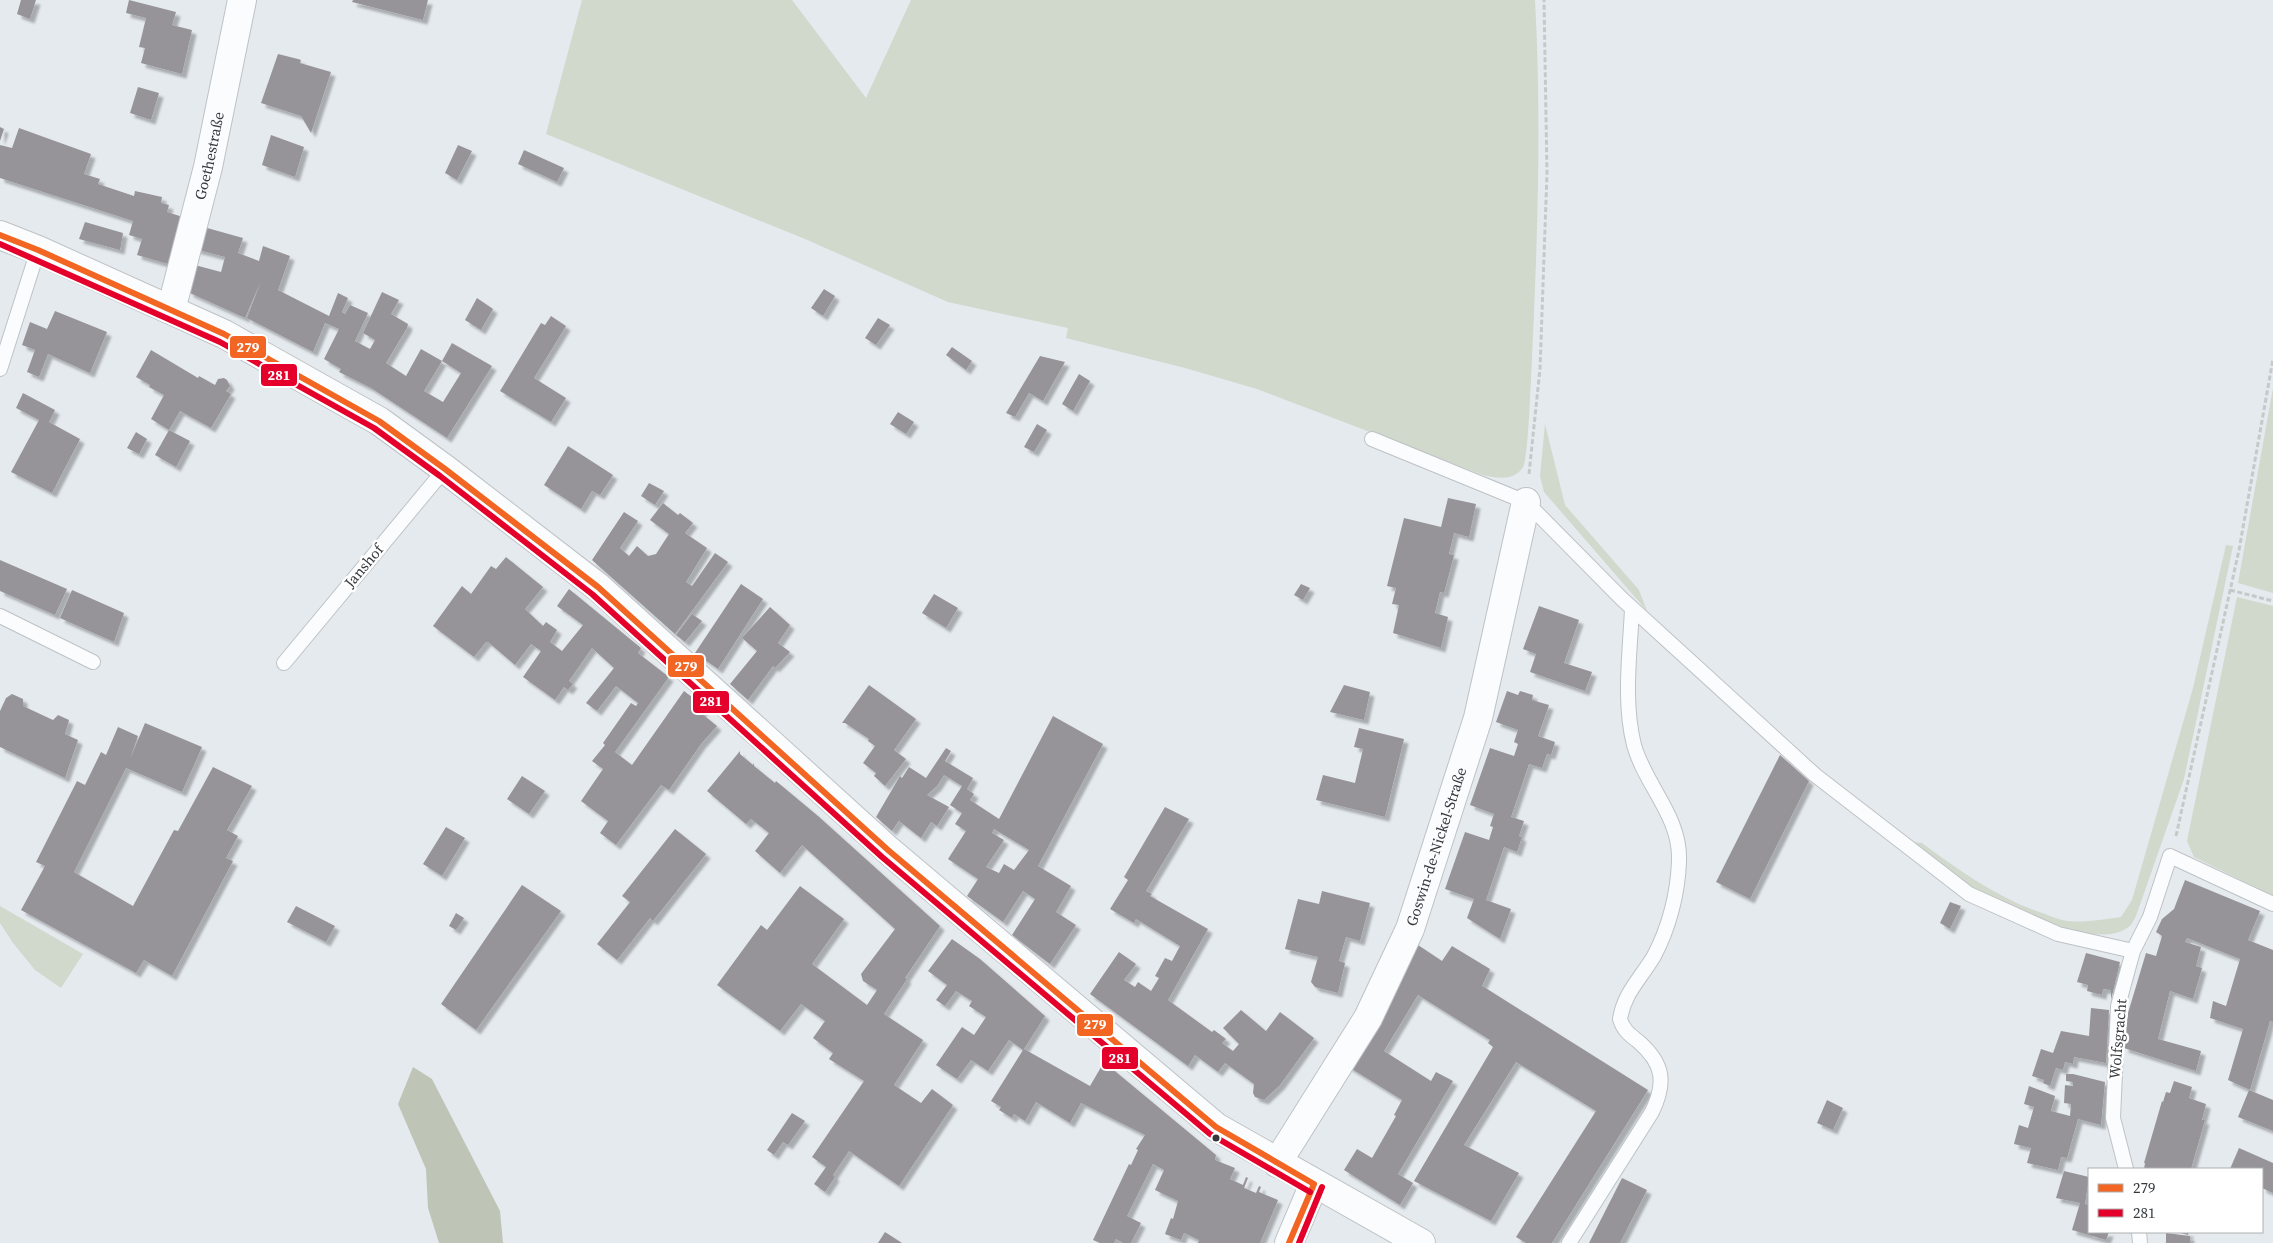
<svg xmlns="http://www.w3.org/2000/svg" width="2273" height="1243" viewBox="0 0 2273 1243" font-family="'Source Serif 4',serif">
<style>
.green{fill:#d1d8cc}
.forest{fill:#bec5b7}
.building{fill:#969499;fill-rule:evenodd;filter:url(#shadow)}
.lines{fill:none;stroke-linecap:round;stroke-linejoin:round}
.lane-casing{stroke:#bec2c5;stroke-width:16}
.street-casing{stroke:#bec2c5;stroke-width:30}
.path{stroke:#c6c9ca;stroke-width:3;stroke-dasharray:5 2.5;stroke-linecap:butt}
.lane{stroke:#fbfcfd;stroke-width:14}
.street{stroke:#fbfcfd;stroke-width:28}
.bus-1-casing{stroke:#fff;stroke-width:10}
.bus-2-casing{stroke:#fff;stroke-width:10}
.bus-1{stroke:#f26522;stroke-width:6}
.bus-2{stroke:#e4002b;stroke-width:6}
.bus-dot{fill:#35393c;stroke:#fff;stroke-width:2}
.labels{text-anchor:middle;stroke-width:5;stroke-linejoin:round;paint-order:stroke}
.street-label{font-size:15px;fill:#35393c;stroke:#fff}
.line-badge{stroke:#fff;stroke-width:2}
.badge-label{font-size:14px;text-anchor:middle;font-weight:bold;fill:#fff}
</style>
<defs>
<filter id="shadow"><feDropShadow dx="4.5" dy="4.5" stdDeviation="1" flood-color="#0004"/></filter>
</defs>
<rect width="100%" height="100%" fill="#e5eaef"/>
<path class="green" d="M582 0H792L866 98 911 0H1535C1542 127 1537 253 1531 380 1530 395 1528 458 1523 467 1514 481 1500 478 1486 476L1257 389 1185 368 1066 338 1068 328 948 302 805 239 546 134Z
M2273 388V593L2238 583Z
M1545 424 1565 505 1639 590 1647 611 1544 492 1540 476Z
M2226 545 2233 546 2184 779 2136 916C2134 920 2131 926 2127 928 2100 948 2021 917 1995 902 1966 885 1940 865 1915 842L1922 843C1961 872 1999 899 2045 914 2052 917 2060 920 2068 921 2085 923 2104 919 2121 917L2132 900 2193 688Z
M2237 597 2273 606V896L2194 857 2187 841Z
M0 906 83 954 61 988 35 970 13 943 0 923Z"/>
<path class="forest" d="M413 1067 432 1079 500 1211 503 1243H439L428 1208 426 1169 398 1104Z"/>
<path class="building" d="M21 0H36L30 19 17 14Z
M129 0 176 12 172 25 192 30 182 74 141 63 145 48 139 47 146 18 126 13Z
M353 0H428L423 20 352 2Z
M278 54 298 59 301 60 300 63 331 72 311 133 301 116 261 103Z
M138 87 159 93 151 120 130 113Z
M0 127 4 129 0 141Z
M19 128 91 154 84 174 100 179 98 184 134 196 135 191 162 197 161 203 169 205 167 212 186 218 168 264 137 255 142 239 129 235 133 221 0 178V145L12 148Z
M271 135 304 147 295 177 262 165Z
M458 145 472 151 457 180 445 173Z
M524 150 564 168 557 182 518 164Z
M85 222 123 233 120 250 79 239Z
M200 226 243 238 238 253 259 261 263 246 290 256 278 290 329 316 338 293 348 298 342 312 345 314 350 305 368 313 355 341 370 349 375 340 363 333 382 292 399 300 391 314 408 324 407 328 386 363 406 376 421 349 442 361 424 391 443 402 461 373 442 361 452 343 492 366 447 438 371 388 339 372 341 369 324 359 339 329 325 323 313 352 247 318 261 281 245 318 190 293 186 285 191 264 221 272 225 257 195 249Z
M824 289 835 296 823 316 811 308Z
M477 298 493 309 481 330 465 320Z
M55 311 107 332 90 373 48 354 39 377 27 372 35 350 22 345 30 322 47 329Z
M551 316 566 326 534 378 566 398 551 422 500 391 541 323 545 325Z
M878 318 890 325 876 345 865 338Z
M952 347 972 361 966 370 946 355Z
M151 350 198 378 199 376 215 385 218 379 224 378 227 380 230 386 226 391 231 394 211 428 180 411 169 430 151 419 164 395 149 387 150 385 136 377Z
M1040 356 1065 362 1043 401 1029 393 1015 417 1006 413Z
M1079 374 1090 381 1073 411 1062 404Z
M23 393 55 410 49 422 80 439 52 493 11 472 39 420 16 408Z
M898 412 914 422 906 434 890 424Z
M1037 424 1047 430 1034 452 1024 447Z
M169 430 190 441 176 467 155 455Z
M136 432 147 439 139 454 127 448Z
M568 446 613 475 600 495 592 491 581 509 544 485Z
M649 483 664 491 655 505 641 496Z
M1448 498 1476 504 1469 537 1454 533 1449 554 1454 555 1444 593 1440 592 1435 613 1448 617 1441 648 1393 633 1399 605 1392 604 1396 588 1387 586 1404 518 1441 527Z
M663 503 678 515 680 513 693 523 685 533 707 548 686 582 692 586 715 553 728 562 675 634 592 560 624 512 638 521 620 548 629 556 637 546 648 556 656 554 669 534 650 520Z
M506 557 543 587 525 609 543 626 546 622 557 630 550 642 562 651 583 625 557 606 569 589 641 648 638 653 669 677 615 752 632 765 684 691 705 707 701 713 717 726 701 744 669 790 661 785 616 845 600 833 608 821 581 801 603 769 592 761 605 745 603 743 631 703 636 706 638 703 616 686 597 711 586 703 614 668 592 648 569 681 573 684 568 690 564 687 555 700 523 677 541 651 531 644 515 665 488 642H486L474 657 433 626 462 586 471 594 491 566 496 569Z
M0 560 67 589 55 615 0 591Z
M741 584 763 599 718 669 695 653Z
M1301 584 1310 588 1303 600 1294 595Z
M72 590 124 613 114 642 60 618Z
M934 594 958 608 946 628 922 613Z
M1539 606 1579 620 1564 663 1592 672 1585 691 1530 672 1536 654 1523 649Z
M770 607 790 625 778 643 790 652 775 668 773 666 748 700 730 684 757 651 742 638Z
M692 614 702 621 685 642 676 635Z
M869 685 916 719 894 750 906 759 885 786 874 776 876 773 863 763 875 746 868 741 869 739 845 723H842Z
M1344 685 1370 692 1364 720 1330 712Z
M1507 691 1518 695 1520 691 1533 695 1532 700 1549 705 1538 736 1555 742 1551 755 1547 754 1542 768 1529 764 1511 817 1524 821 1519 836 1522 837 1517 852 1504 847 1486 900 1511 909 1500 939 1467 918 1474 899 1445 889 1465 832 1489 840 1493 827 1490 826 1494 814 1470 805 1490 748 1514 756 1518 744 1514 742 1518 730 1496 722Z
M12 694 23 699V706L53 720 58 715 69 720 65 734 78 740 65 778 0 747V711L6 698Z
M1053 716 1103 744 1038 866 1071 886 1056 912 1076 925 1050 964 1012 935 1035 899 1023 891 1003 922 967 896 978 879 948 859 966 831 955 824 962 813 950 805 962 786 944 775 937 786 927 795 949 807 937 826 931 822 921 838 899 821 900 819 892 831 876 817 900 776 902 778 909 767 926 778 946 748 951 751 945 761 973 778 967 789 974 794 970 800 999 819ZM994 829 1029 850 1014 870 1004 864 999 873 986 867 1004 840 992 833Z
M145 723 202 747 182 792 126 768 74 872 133 906 174 830 178 831 213 767 252 786 227 830 238 836 226 858 233 861 172 976 144 960 136 973 21 910 45 866 36 862 77 781 85 785 101 752 106 755 118 727 138 736 130 759Z
M1359 728 1404 739 1385 817 1316 800 1323 775 1355 783 1363 749 1354 747Z
M740 751V754L753 765 754 763V766L775 783 776 781 818 816 940 926 905 978 907 979 884 1014 923 1040 894 1085 921 1103 932 1089 953 1105 899 1186 849 1151 833 1175 835 1177 825 1192 814 1184 826 1167 812 1157 864 1081 829 1059 833 1053 813 1038 825 1021 801 1004 780 1031 717 985 761 925 767 930 800 886 844 919 812 964 867 1005 877 990 863 981 861 974 895 929 802 845 780 873 755 851 769 833 751 819 746 824 707 791Z
M1780 755 1809 781 1750 899 1716 882Z
M522 776 545 791 529 814 507 799Z
M1165 807 1189 819 1146 891 1152 894 1150 896 1208 929 1168 1000 1212 1032 1214 1030 1226 1039 1222 1043 1233 1051 1239 1044 1223 1028 1241 1010 1266 1031 1280 1012 1314 1038 1280 1085 1264 1100 1255 1097 1253 1093 1254 1084 1225 1063 1218 1072 1195 1055 1188 1066 1090 994 1119 952 1136 964 1124 980 1135 987 1138 982 1151 991 1159 978 1155 976 1165 958 1172 961 1180 946 1136 919 1134 923 1110 909 1128 880 1124 877Z
M446 827 465 838 442 876 423 864Z
M675 829 706 854 653 921 650 918 617 960 597 944 630 902 622 896Z
M2185 880 2260 911 2248 940 2273 950V1022L2270 1021 2250 1090 2228 1080 2243 1029 2210 1018 2213 1001 2226 1006 2240 959 2187 938 2185 942 2201 947 2196 966 2202 968 2193 999 2170 991 2158 1039 2201 1051 2196 1071 2124 1048 2128 1013 2146 953 2156 956 2162 936 2156 932 2162 919 2174 909Z
M522 885 561 911 476 1030 441 1004Z
M1322 891 1370 903 1360 941 1346 937 1339 961 1345 963 1338 993 1315 987 1311 982 1318 957 1285 949 1298 899 1319 904Z
M1950 902 1961 906 1950 929 1940 923Z
M296 906 335 926 326 942 287 922Z
M456 913 464 918 456 930 449 926Z
M952 939 980 959 1045 1016 1024 1049 1090 1086 1104 1062 1216 1155 1215 1160 1235 1168 1230 1179 1243 1185 1246 1177 1248 1178 1244 1188 1256 1193 1259 1186 1261 1187 1259 1192 1278 1200 1260 1243H1198L1199 1240 1184 1233 1181 1240 1165 1234 1171 1218 1173 1219 1178 1201 1155 1190 1164 1170 1153 1164 1127 1216 1141 1223 1131 1243H1123L1116 1239 1114 1243H1100L1093 1240 1129 1164 1131 1165 1138 1150 1136 1149 1145 1135 1081 1103 1070 1123 1036 1102 1025 1121 1014 1114 1012 1118 999 1110 1001 1107 991 1101 1023 1050 1009 1040 988 1071 971 1060 957 1079 936 1065 962 1027 974 1035 986 1017 969 1006 972 1001 956 991 945 1006 936 1000 947 985 928 971Z
M1418 945 1442 961 1452 946 1490 969 1482 986 1484 987 1648 1090 1552 1243H1526L1516 1237 1596 1111 1516 1062 1464 1145 1519 1173 1491 1221 1414 1181 1493 1047 1488 1043 1490 1040 1418 995 1384 1051 1431 1081 1436 1072 1453 1081 1398 1174 1413 1183 1400 1205 1344 1170 1357 1149 1372 1158 1396 1116 1394 1115 1402 1100 1347 1066Z
M2086 953 2120 962 2111 1000V990L2103 989 2102 995 2087 991 2088 985 2077 982Z
M2091 1008 2109 1010 2106 1063 2074 1057 2073 1064 2065 1062 2063 1070 2056 1068 2050 1086 2043 1083 2044 1080 2032 1076 2041 1049 2053 1053 2061 1031 2089 1036Z
M2066 1074H2073L2105 1082 2101 1125 2078 1119 2067 1158 2061 1157 2058 1170 2027 1163 2031 1148 2014 1144 2019 1125 2028 1128 2034 1107 2024 1104 2029 1086 2055 1096 2051 1111 2070 1116 2071 1104 2064 1103 2065 1085 2073 1086V1082L2066 1081Z
M2174 1081 2192 1087 2189 1098 2206 1104 2202 1120H2205L2191 1169H2144L2145 1163H2144L2162 1101 2163 1102 2166 1092 2170 1093Z
M2249 1090 2273 1100V1131L2238 1117Z
M1827 1100 1843 1108 1833 1130 1817 1123Z
M792 1113 805 1121 788 1145 783 1142 774 1155 767 1150Z
M2239 1148 2273 1163V1193L2262 1188V1169H2230Z
M2064 1171 2089 1177 2085 1204 2089 1205V1232H2109L2106 1240 2072 1230 2080 1203 2056 1198Z
M1622 1178 1647 1190 1620 1243H1589Z
M885 1232 902 1243H878Z
M2177 1232H2189L2188 1235Z
M2166 1233 2190 1236V1243H2166Z"/>
<g class="lines">
<defs>
<path id="lane" d="M0 369 38 250
M1372 439 1526 502 1622 599 1815 775 1969 894 2058 934 2133 951
M0 616 93 662
M284 663 445 469
M2126 1169 2113 1118 2118 1006 2133 951 2150 917 2170 856 2273 904
M2139 1232 2140 1243
M1569 1243 1652 1112C1666 1083 1664 1064 1639 1042 1630 1035 1623 1030 1620 1019 1624 993 1641 978 1654 956 1669 928 1678 893 1679 861 1681 817 1645 785 1634 745 1623 702 1630 652 1632 609"/>
<g id="street">
<path d="M0 235 38 250 224 334 379 421 445 469 598 587 888 850 1216 1127 1421 1243"/>
<path id="s1" d="M171 310 208 167 242 0"/>
<path id="s2" d="M1277 1163 1368 1018 1410 929 1478 718 1526 502"/>
<path d="M1289 1243 1314 1184"/>
</g>
</defs>
<use href="#lane" class="lane-casing"/>
<use href="#street" class="street-casing"/>
<path class="path" d="M1529 474 1540 369 1547 173 1544 0
M2230 590 2273 601
M2176 836 2239 550 2273 359"/>
<use href="#lane" class="lane"/>
<use href="#street" class="street"/>
<defs>
<path id="bus-1" d="M0 235 38 250 224 334 379 421 445 469 598 587 888 850 1216 1127 1314 1184
M1289 1243 1314 1184"/>
<path id="bus-2" d="M0 244 220 342 374 428 440 476 592 594 882 857 1210 1134 1310 1192
M1299 1243 1322 1187"/>
</defs>
<use href="#bus-1" class="bus-1-casing"/>
<use href="#bus-2" class="bus-2-casing"/>
<use href="#bus-1" class="bus-1"/>
<use href="#bus-2" class="bus-2"/>
</g>
<circle class="bus-dot" cx="1216" cy="1138" r="4.5"/>
<g class="labels">
<g class="street-label">
<text dy="5" stroke="none"><textPath href="#s1" startOffset="159">Goethestraße</textPath></text>
<text transform="translate(364 566) rotate(-50)" y="5">Janshof</text>
<text dy="5" stroke="none"><textPath href="#s2" startOffset="356">Goswin-de-Nickel-Straße</textPath></text>
<text transform="translate(2118 1039) rotate(-85)" y="5">Wolfsgracht</text>
</g>
</g>
<g class="line-badge">
<rect x="229" y="335" width="38" height="24" rx="5" fill="#f26522"/>
<rect x="260" y="363" width="38" height="24" rx="5" fill="#e4002b"/>
<rect x="667" y="654" width="38" height="24" rx="5" fill="#f26522"/>
<rect x="692" y="690" width="38" height="24" rx="5" fill="#e4002b"/>
<rect x="1076" y="1013" width="38" height="24" rx="5" fill="#f26522"/>
<rect x="1101" y="1046" width="38" height="24" rx="5" fill="#e4002b"/>
</g>
<g class="badge-label">
<text x="248" y="352">279</text>
<text x="279" y="380">281</text>
<text x="686" y="671">279</text>
<text x="711" y="706">281</text>
<text x="1095" y="1029">279</text>
<text x="1120" y="1063">281</text>
</g>
<rect x="2088" y="1168" width="175" height="65" fill="#ffffff" stroke="#aeb0b1"/>
<rect x="2098" y="1184" width="25" height="8" fill="#f26522" stroke="#aeb0b1"/>
<text x="2133" y="1193" font-size="15" fill="#35393c">279</text>
<rect x="2098" y="1209" width="25" height="8" fill="#e4002b" stroke="#aeb0b1"/>
<text x="2133" y="1218" font-size="15" fill="#35393c">281</text>
</svg>
